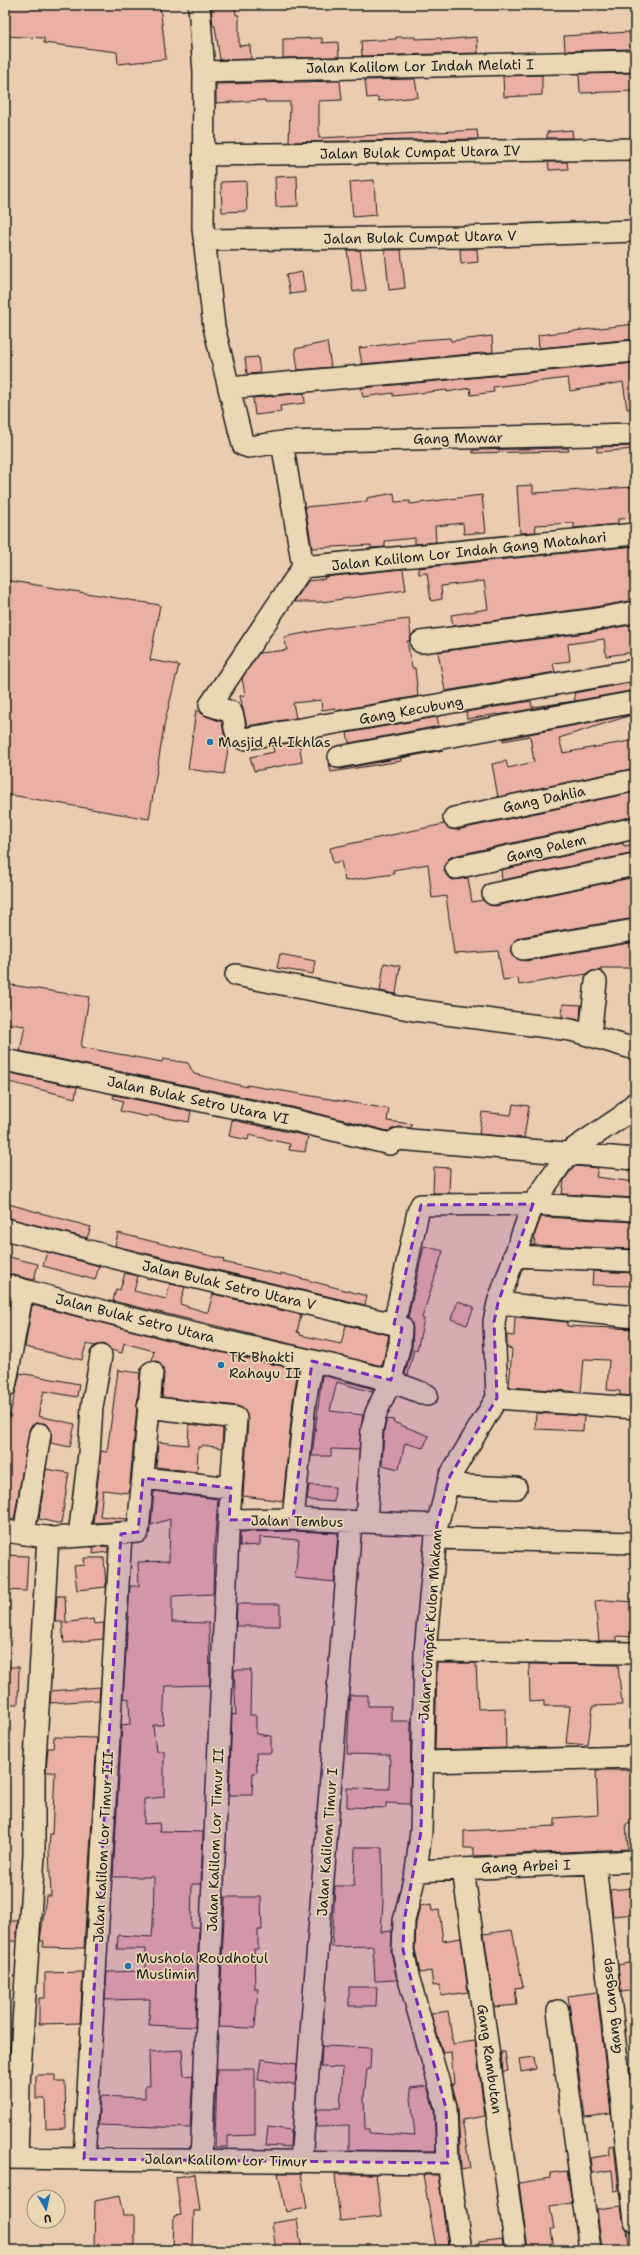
<svg xmlns="http://www.w3.org/2000/svg" width="640" height="2255" viewBox="0 0 640 2255" font-family="'Shantell Sans',sans-serif">
<style>
.building{fill:#e9b0a3;stroke:#1c1c1c}
.lines{fill:none;stroke-linecap:round;stroke-linejoin:round}
.minor-casing{stroke:#1c1c1c;stroke-width:24}
.minor{stroke:#ead8b5;stroke-width:21}
.marked{fill:#7b2cbf;fill-opacity:0.2;stroke:#7b2cbf;stroke-width:3;stroke-dasharray:8 5;stroke-linejoin:round}
.poi-dot{fill:#1f6fb2;stroke:#ead8b5;stroke-width:1.5}
.labels{text-anchor:middle;stroke-width:3.5;stroke-linejoin:round;paint-order:stroke}
.street-label{font-size:14px;fill:#1c1c1c;stroke:#ead8b5}
.poi-label{font-size:14px;fill:#1c1c1c;stroke:#ead8b5;text-anchor:start}
</style>
<rect width="100%" height="100%" fill="#eaccb0"/>
<filter id="ink" filterUnits="userSpaceOnUse"><feTurbulence type="fractalNoise" baseFrequency=".025" numOctaves="2"/><feDisplacementMap in="SourceGraphic" scale="8" xChannelSelector="R" yChannelSelector="G"/><feConvolveMatrix kernelMatrix="1 2 1 2 8 2 1 2 1" color-interpolation-filters="sRGB"/></filter>
<g filter="url(#ink)">
<path class="building" d="M5 5H160L166 59 118 64 117 52 44 43V38L5 36Z
M211 5H235L236 15H239V46L250 45 251 59 220 60 215 26H213Z
M629 32 631 49 565 51 564 36Z
M396 37H415V39L441 38V40L477 37 478 53 362 56 361 41 396 39Z
M322 38V43L338 42 339 57 283 58V39Z
M635 73V91L580 93 579 74Z
M542 75V95L504 97 503 76Z
M415 79 418 97 378 101V97L367 98 365 80Z
M340 81 342 100 319 101V138L477 130 478 139 289 142 290 102H265V100L216 103V84Z
M572 130 573 138H547V132Z
M548 162H567L568 169 549 170Z
M297 176 298 206 276 207 275 177Z
M374 180 376 215 353 217 350 182Z
M246 181 247 211 222 212 221 182Z
M460 249H477L478 262 461 264Z
M347 250H360L366 290 353 292Z
M385 250H401L405 288 389 290Z
M302 272 305 292 290 294 286 275Z
M635 324V339L539 348 538 335Z
M492 336 493 352 362 364 359 348 420 340 450 338 451 341Z
M327 342 331 367 298 370 295 349Z
M258 357 260 373 247 374 245 358Z
M635 363V409H627L623 382 570 391 568 378 493 387 494 392 471 395 470 388 447 392V390L393 396V393L363 397 361 388Z
M304 393 305 403 280 406 281 412 255 415 253 398Z
M635 446V449L597 452V447Z
M568 448 569 451 473 453V450Z
M533 485V493L634 487 635 518 618 519V524L574 528V523L535 525 536 532 520 533 517 486Z
M394 493 395 502 410 501V504L482 495 486 532 464 534 463 523 435 526 436 542 415 544V538L385 541V547L371 548V545L312 548 305 507 367 501V498Z
M635 546V600L589 608 453 626 451 615 488 609 484 581 441 586 442 599 431 601 427 573 419 574 418 568Z
M403 569 406 590 322 602H294L308 581 325 579 324 577Z
M5 580 160 605 150 660 179 665 165 721 149 819 5 794Z
M409 619 411 636 409 641H407L412 668H415L418 696 335 711V708L322 710 321 700 293 703 296 718 247 726 240 696 245 695 242 678 259 653 287 650 284 637 326 629Z
M635 624V652L606 656 604 639 568 644 570 661 553 663 555 672 445 691 438 652 593 632Z
M635 682V690L498 715V714L467 719 466 712 531 701 532 707 575 701 574 693Z
M196 710 206 716 222 722 224 734 229 743 224 774 188 769Z
M635 714 559 738 563 753 635 740V768L498 797 492 764 506 761 508 768 534 762 530 736 503 741V739Z
M437 717 439 726 349 743 347 733Z
M299 741 302 762 254 771 250 757 274 752 273 746Z
M443 750 401 758V761L331 772 329 764 335 768 341 769Z
M635 792V816L453 856 448 859 444 870 447 876 453 880 468 878 472 902 483 900 489 905 495 906 635 877V918L521 937 515 940 511 951 514 957 525 961 635 942V968H600L601 971H592L587 974 519 985 518 978 503 980 498 951 454 954 446 896 432 898 428 864 393 870 394 874 345 881 341 861 333 863 330 848 444 824 450 829 456 830Z
M623 843 624 846 635 844V853L502 880 501 870Z
M280 954 315 961 313 974 277 968Z
M384 963 400 966 396 994 380 991Z
M5 984 89 997 81 1047 162 1062 163 1059 188 1063 194 1074 247 1087V1085L389 1109 387 1121 412 1124 411 1128 399 1127 388 1131 292 1107 20 1051 25 1026 5 1023Z
M563 1004 581 1005 580 1020 562 1017Z
M5 1072 77 1087 75 1098 5 1081Z
M114 1095 191 1111 189 1122 149 1115 148 1117 120 1111 123 1101 113 1098Z
M513 1104 529 1106 524 1138 479 1134 482 1112 511 1115Z
M232 1120 308 1136 305 1152 289 1150 290 1144 249 1135 248 1140 229 1136Z
M574 1166 598 1168 596 1177 635 1182V1198L562 1194 564 1180Z
M434 1167 450 1168 449 1193H433Z
M5 1203 91 1227 87 1238 5 1217Z
M541 1217 635 1222V1249L534 1245 535 1234Z
M118 1233 224 1259 223 1262 281 1275V1273L367 1296 365 1305 153 1255 115 1246Z
M424 1246 443 1251 422 1318 424 1319 417 1350 414 1349 408 1375 405 1374 412 1347 413 1328 411 1321 408 1318Z
M47 1252 99 1266 95 1280 43 1266Z
M5 1256 38 1264 34 1280 5 1273Z
M593 1271 634 1273 633 1286 592 1285Z
M125 1273 138 1276 134 1291 166 1299 170 1284 185 1287 180 1304 205 1312H208L213 1294 301 1315 297 1332 300 1333V1335L341 1344 346 1325 389 1335 382 1366 113 1301 116 1289 120 1290Z
M458 1301 474 1307 467 1325 451 1319Z
M32 1305 176 1342 298 1370 293 1401 283 1501 243 1496 248 1419 243 1409 237 1406 162 1397 164 1373 159 1362 152 1360 154 1351 124 1343 122 1353 111 1350 103 1344 95 1346 86 1344 82 1360 25 1347Z
M515 1317 567 1322V1326L635 1329 633 1364 635 1365 634 1396 620 1395V1391L607 1390 609 1360 584 1359 581 1392 509 1387 512 1349 507 1348V1335L514 1336Z
M118 1370 140 1373 129 1493 103 1490 100 1516 127 1519V1521L93 1523 101 1451 107 1452Z
M20 1373 79 1384 77 1397 44 1391 38 1416 75 1424 70 1447 51 1443V1430L47 1424 36 1423 30 1427 14 1520 5 1519V1449L8 1422Z
M322 1375 374 1389 372 1392 337 1382 330 1411 363 1415 359 1450 331 1449V1456H312Z
M536 1413 584 1416 583 1431 535 1429Z
M387 1419 394 1420 393 1422 429 1436 423 1448 405 1443 399 1469 382 1465 384 1431Z
M189 1424 223 1428 222 1448 202 1445V1447H198L197 1472 156 1467 158 1442 188 1445Z
M46 1469 69 1473 61 1524 39 1519Z
M309 1485 335 1487 334 1502 307 1500Z
M154 1491 218 1499 214 1547 213 1594 172 1596V1622L209 1623 210 1685 165 1686 163 1725H153L156 1751H164V1797L144 1799V1824L159 1823 160 1831 203 1832 201 1884H192L191 1927H199L195 2027 149 2025 150 1999 105 2000 107 1972 146 1971V1949H117L118 1935 152 1937 153 1925 154 1877H113L122 1725 130 1724 129 1699 123 1698 130 1586H139L138 1562 169 1561 170 1519 151 1525Z
M293 1531 338 1533 334 1582 295 1578 299 1540 260 1537V1545L240 1546V1532Z
M108 1546V1552L93 1554 94 1548 91 1547Z
M5 1555 28 1556 26 1591 5 1590Z
M84 1558H104L106 1587 77 1590 74 1566 85 1565Z
M57 1596H65L66 1622H55Z
M605 1600 635 1602V1637L617 1636V1641H599L595 1601Z
M237 1604H280V1626H236Z
M93 1619 94 1624 104 1623 103 1639 64 1643 62 1623Z
M437 1663H476L478 1709 505 1708 506 1748 435 1750Z
M529 1664 618 1665 622 1705 593 1706 588 1745 566 1743 570 1706H544V1701L530 1702Z
M5 1667H19L18 1704H5Z
M234 1670H251L250 1715H256V1734L271 1736V1753H256L257 1772 253 1773 252 1795H229L232 1714 236 1715Z
M100 1687 99 1700 50 1703 51 1691Z
M350 1695H368V1706H391V1721H411L410 1804 386 1803V1808L347 1807V1788L389 1789 390 1755 347 1754Z
M54 1737 97 1738 84 1948 43 1947 44 1941H40L46 1896H51L49 1850 50 1834H52L55 1772H46L48 1748H53Z
M596 1770H633L635 1823 626 1824 628 1849 474 1856V1848H464V1831L555 1826V1818L598 1815Z
M355 1847H382L383 1902 381 1932 392 1931 391 1952 397 1980 375 1981 373 1946 332 1947 335 1886H354Z
M635 1888V1914L613 1916 610 1890Z
M225 1897H261L262 1930H258V1949H254L255 1989H258L255 2028 219 2027Z
M431 1904 432 1911 439 1910 443 1941 461 1938 468 1992 441 1996 440 1985 433 1986 431 1971 420 1973 415 1949 416 1923 420 1906Z
M5 1921H18L16 1941H5Z
M512 1930 523 1987 515 1988 517 2005 494 2007 484 1934Z
M635 1962V1990L621 1992 618 1965Z
M83 1972 80 2023 39 2024V1998H45V1973Z
M349 1987H377L376 2006H349Z
M597 1992 611 2114 585 2117 568 1996Z
M448 2011 453 2044 475 2041 485 2116 462 2120 470 2168 461 2170 458 2108 452 2084H454L451 2052 443 2053 431 2014Z
M322 2046 371 2048 370 2069H367L364 2097 365 2129H369V2133L415 2136 410 2088 427 2086 434 2110 436 2151 349 2150V2126L316 2127 317 2108H340L343 2068 321 2067Z
M182 2050 184 2076 193 2075 190 2128 98 2125 100 2096 145 2098V2086H150L149 2052Z
M501 2052H505L508 2071 503 2072Z
M534 2057 536 2069 521 2072 519 2059Z
M261 2059 297 2064 295 2085 258 2080Z
M217 2069H255V2135L228 2136V2147H215Z
M36 2075H56V2081H65L66 2128 46 2129 45 2099H36Z
M268 2127 291 2130 290 2147 266 2145Z
M614 2145 619 2190 614 2191 612 2170 592 2173 590 2158 610 2155 609 2146Z
M567 2171 572 2203 550 2206 554 2229H551L554 2250H528L519 2183 550 2178V2173Z
M278 2173H301L307 2208 286 2212Z
M195 2174 200 2211H194L193 2250H173L174 2216 181 2215 176 2177Z
M335 2174H376L381 2217 340 2221Z
M423 2175H438L448 2245 436 2247Z
M119 2196 123 2215H135V2250H94L95 2201Z
M621 2206 623 2222 627 2230 629 2245 602 2249 597 2209Z
M297 2219 302 2250H276L272 2223Z
M502 2239 504 2250H479V2242Z"/>
<g class="lines">
<defs>
<path id="minor" d="M199 5 204 72 203 228 214 327 243 445 249 447 282 442 303 567 210 705 231 712C237 722 231 734 244 739L635 670
M204 72 635 61
M204 155 635 149
M205 240 464 237 635 231
M229 388 635 351
M282 442 635 434
M303 567 635 534
M421 642 591 620 635 612
M339 757 635 702
M454 818 635 780
M456 868 635 828
M493 894 635 865
M523 949 635 930
M236 975 414 1010 571 1030 635 1049
M590 1035 596 982
M5 1060 289 1119 390 1144 398 1139 635 1159
M5 1229 150 1267 394 1324 401 1327 400 1344 391 1380 376 1413 372 1429 366 1522
M514 1256 635 1261
M5 1285C82 1306 159 1326 237 1344 302 1359 365 1369 427 1395
M498 1303 635 1317
M394 1324 418 1212 421 1205 533 1204 635 1210
M5 1387 23 1290
M497 1398 635 1408
M148 1407 236 1418 228 1535 201 2160
M143 1478 231 1488
M449 1480 464 1486 516 1488
M293 1519 305 1402 312 1361
M229 1520 293 1519 437 1525
M5 1531 53 1538 138 1532 152 1372
M24 1534 40 1434
M79 1536 89 1454 92 1407 101 1356
M436 1538 635 1543
M425 1651 635 1653
M424 1762 635 1757
M595 1864 635 2221
M463 1869 516 2250
M416 1871 635 1861
M558 2011 590 2250
M5 2158 448 2163
M17 2158 19 2085 34 1855V1777L48 1537
M84 2159 121 1534
M301 2161 351 1522
M461 2250 448 2163 446 2108 408 1976 403 1950 404 1921 416 1871 421 1832 425 1651 437 1525 450 1476 497 1398 494 1322 498 1303 533 1204 569 1152 621 1117 635 1103"/>
</defs>
<use href="#minor" class="minor-casing"/>
<use href="#minor" class="minor"/>
</g>
</g>
<path class="marked" d="M533 1204 498 1303 494 1322 497 1398 450 1476 437 1525 425 1651 421 1832 404 1921 403 1950 446 2108 448 2163 84 2159 121 1534 138 1532 143 1478 231 1488 229 1520 293 1519 312 1361 391 1380 402 1328 394 1324 421 1205Z"/>
<g class="poi-dot">
<circle cx="210" cy="742" r="4"/>
<circle cx="221" cy="1365" r="4"/>
<circle cx="128" cy="1966" r="4"/>
</g>
<g class="labels">
<g class="street-label">
<text transform="translate(420 66) rotate(-1)" y="5">Jalan Kalilom Lor Indah Melati I</text>
<text transform="translate(420 152) rotate(-1)" y="5">Jalan Bulak Cumpat Utara IV</text>
<text transform="translate(420 237) rotate(-1)" y="5">Jalan Bulak Cumpat Utara V</text>
<text transform="translate(458 438) rotate(-1)" y="5">Gang Mawar</text>
<text transform="translate(469 551) rotate(-6)" y="5">Jalan Kalilom Lor Indah Gang Matahari</text>
<text transform="translate(411 710) rotate(-10)" y="5">Gang Kecubung</text>
<text transform="translate(544 799) rotate(-12)" y="5">Gang Dahlia</text>
<text transform="translate(546 848) rotate(-13)" y="5">Gang Palem</text>
<text transform="translate(198 1100) rotate(12)" y="5">Jalan Bulak Setro Utara VI</text>
<text transform="translate(229 1285) rotate(13)" y="5">Jalan Bulak Setro Utara V</text>
<text transform="translate(135 1318) rotate(14)" y="5">Jalan Bulak Setro Utara</text>
<text transform="translate(297 1521) rotate(1)" y="5">Jalan Tembus</text>
<text transform="translate(430 1625) rotate(-86)" y="5">Jalan Cumpat Kulon Makam</text>
<text transform="translate(215 1840) rotate(-88)" y="5">Jalan Kalilom Lor Timur II</text>
<text transform="translate(327 1842) rotate(-86)" y="5">Jalan Kalilom Timur I</text>
<text transform="translate(103 1847) rotate(-87)" y="5">Jalan Kalilom Lor Timur III</text>
<text transform="translate(526 1866) rotate(-2)" y="5">Gang Arbei I</text>
<text transform="translate(611 2006) rotate(-96)" y="5">Gang Langsep</text>
<text transform="translate(490 2059) rotate(82)" y="5">Gang Rambutan</text>
<text transform="translate(226 2160) rotate(1)" y="5">Jalan Kalilom Lor Timur</text>
</g>
<g class="poi-label">
<text x="218" y="747">Masjid Al Ikhlas</text>
<text x="229" y="1362">TK Bhakti<tspan x="229" dy="16">Rahayu II</tspan></text>
<text x="136" y="1963">Mushola Roudhotul<tspan x="136" dy="16">Muslimin</tspan></text>
</g>
</g>
<rect width="640" height="2255" fill="none" stroke="#ead8b5" stroke-width="20"/>
<rect x="10" y="10" width="620" height="2235" fill="none" stroke="#1c1c1c" stroke-width="1.5" filter="url(#ink)"/>
<g transform="translate(46 2209) rotate(171)"><circle r="19" fill="#ead8b5" stroke="#988d78"/>
<path d="M0-3L7 15L0 10L-7 15Z" fill="#1f6fb2"/>
<text y="-6" font-size="11" font-weight="bold" text-anchor="middle" fill="#1c1c1c">U</text>
</g>
</svg>
